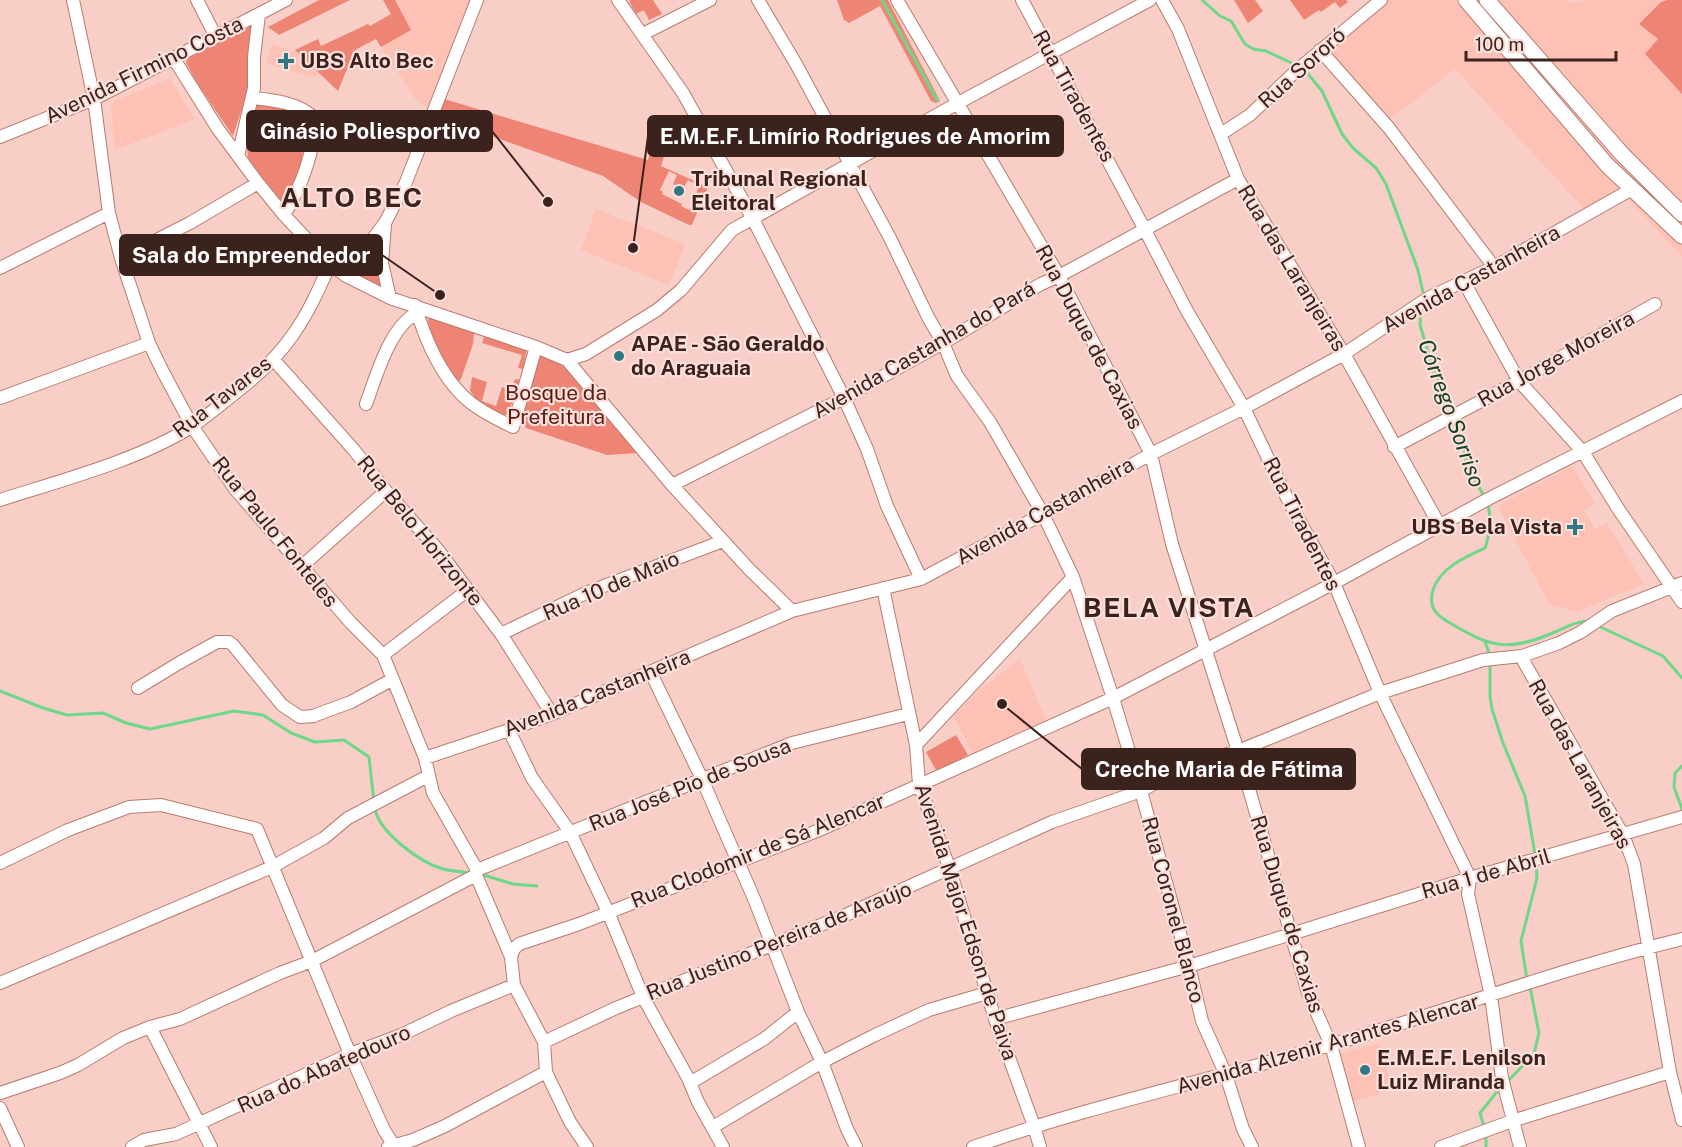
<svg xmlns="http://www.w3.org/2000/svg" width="1682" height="1147" viewBox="0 0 1682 1147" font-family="'Public Sans',sans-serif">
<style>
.built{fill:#fec1b6}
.green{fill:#ee8574}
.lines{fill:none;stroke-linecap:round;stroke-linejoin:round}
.stream{stroke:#6dd78a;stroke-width:3}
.minor-casing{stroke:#b97b6f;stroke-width:14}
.major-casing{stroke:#b97b6f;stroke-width:17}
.minor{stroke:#fff;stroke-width:12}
.major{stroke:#fff;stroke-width:15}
.poi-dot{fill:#317783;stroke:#fbdfda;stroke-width:2}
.labels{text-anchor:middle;stroke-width:4.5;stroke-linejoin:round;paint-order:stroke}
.poi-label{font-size:21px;font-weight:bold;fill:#3b221d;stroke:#fbdfda;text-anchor:start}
.street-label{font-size:21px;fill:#3b221d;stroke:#fbdfda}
.park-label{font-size:21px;fill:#5f170e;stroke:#fbdfda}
.water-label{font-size:22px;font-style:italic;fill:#154022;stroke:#fbdfda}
.district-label{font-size:27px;font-weight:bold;letter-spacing:1.5px;fill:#3b221d;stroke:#fbdfda}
.leader{fill:none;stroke:#3b221d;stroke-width:2}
.callout-dot{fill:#3b221d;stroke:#fbdfda;stroke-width:2}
.callout{fill:#3b221d;stroke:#3b221d;stroke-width:2}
.callout-label{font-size:22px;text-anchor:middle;font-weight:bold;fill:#fff}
</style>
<rect width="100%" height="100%" fill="#f8cec6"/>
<path class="built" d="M395 0H475L430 109 416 100 381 47 411 30Z
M1373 0H1568L1570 3 1586 0H1658L1661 2 1639 24 1658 39 1645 55 1682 94V257L1620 190 1585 210 1455 69 1382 125 1314 52Z
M272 44 294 52 295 50 319 72 313 78 266 63Z
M170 78 195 119 115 150 111 107 114 101Z
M596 209 685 244 669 285 581 250Z
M1572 466 1595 503 1584 510 1595 529 1607 523 1644 584 1576 612 1549 604 1498 506Z
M1020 659 1047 722 974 757 954 716 977 692Z
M1380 1043 1391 1086 1379 1089 1380 1094 1353 1101 1340 1054Z"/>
<path class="green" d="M319 0H350L279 35 268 27Z
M383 0H395L411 30 381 47 376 39 355 50 338 91 295 50 318 39 321 46 368 24 370 26 391 14Z
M631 0H653L662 14 649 20 644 10 636 14 629 1Z
M837 0H888L940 101 936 103 931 101 880 6 849 23 844 20Z
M1234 0H1255L1263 11 1248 23Z
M1290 0H1346L1348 2 1340 8 1335 2 1321 12 1319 10 1304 20Z
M1667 0H1682V94L1645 54 1658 39 1639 24 1661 2Z
M249 26 251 27V32L248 90 233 136 197 83 186 63 187 59Z
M444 99 648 160 653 142 667 147 661 166 708 187 702 200 695 196 699 186 688 180 683 189 673 184 677 175 669 171 660 190 663 192 662 194 682 204 681 206 689 210 691 207 698 210 692 225H689L641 202 603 176 449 121C440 114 440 109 444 99Z
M256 104 279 106 303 116 309 121 310 126 303 144 302 164 286 203 281 202 251 167C242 147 251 124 256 104Z
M376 242V259L381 287 380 288 358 277 357 274Z
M429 316 474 332 473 344 461 379 458 382 455 380C447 367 423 331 429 316Z
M488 334 527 349 523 369 518 368 522 355 482 343 484 337Z
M542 355 558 361 572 375 638 453 607 455 526 428C518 413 532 377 537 360Z
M472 377 487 382 482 401 496 406 502 387 511 390 515 379 520 380 508 414 503 416 477 401 470 390Z
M956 735 968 755 937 772 926 752Z"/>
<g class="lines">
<path class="stream" d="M882 0 937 100
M1202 0 1220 16 1231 21 1245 44 1253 49 1266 51 1298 66
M1304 69 1322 91 1342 134 1353 148 1376 168 1386 184 1418 270 1424 297
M1421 309 1420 325 1435 375 1443 386 1454 412
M1457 418 1467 466 1485 498
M1488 504C1491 518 1490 534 1485 548 1465 557 1440 568 1433 590 1428 608 1436 615 1450 623 1492 648 1509 652 1555 632 1567 627 1576 621 1590 621
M1598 626 1663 656 1682 678
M1485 642 1490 655
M1490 661V697L1492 709 1503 743 1525 796 1535 854
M0 691 43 708 67 715 103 713 126 723 150 729 234 711 263 715 291 733 315 742 344 740 369 757 374 802
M1682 766 1675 773 1674 787 1682 809
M375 808C378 832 421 863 443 869 451 871 462 872 471 873
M480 874 513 884 537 886
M1527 980 1521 941 1537 878 1536 861
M1507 1082 1534 1054 1539 1033 1530 987
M1484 1127 1480 1113 1500 1088
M1486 1133V1147"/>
<defs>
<path id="minor" d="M73 0 94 99 109 213 121 258 149 343 162 370 192 426 235 489 351 623 383 655 425 758 433 793 477 870 476 875 511 957 514 985 544 1042 546 1072 570 1122 587 1147
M197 0 216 37
M618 0 683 93 753 219 844 398 867 449 887 506 921 579
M758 0 796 64 890 238 928 317 943 343 957 376 990 422 1043 514 1073 577 1113 698 1141 791 1189 966 1202 1021 1226 1075 1243 1129 1252 1147
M897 0 1059 276 1151 454 1172 544 1238 751 1308 993 1331 1045 1359 1147
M1022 0 1145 230 1187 311 1244 408 1288 500 1334 583 1380 693 1470 878 1468 894 1491 996 1502 1078 1520 1147
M1162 0 1178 29 1238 179 1344 354 1440 526
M643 34 710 0
M1320 50 1389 128 1494 267
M174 59 218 129 258 183 284 215 330 264 346 276 390 298 536 347 567 360 672 485 749 569 792 611
M253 98C274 100 300 103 315 119 314 153 301 187 284 215
M1221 134 1250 115 1296 71 1381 0
M0 137 94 99 286 0
M238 156 254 88V57L259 14
M385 225 382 263 390 298
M121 258 190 223 258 183
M0 268 109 213
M346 276 386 221 406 182 477 0
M1464 282 1519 381 1583 452 1617 507 1682 602
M415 305C424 336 439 372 462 395 476 409 495 418 513 427L536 347
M273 359 354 450 386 491 438 550 501 634 552 714
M567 360 586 354 657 310 681 290 732 230 958 103 1150 0
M0 398 149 343
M366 404C376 377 390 326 417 313
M1394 447 1519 381 1655 304
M672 485 844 398 943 343 1041 284 1059 276 1238 179
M0 500C59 481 139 460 191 427 206 417 220 405 234 394 256 377 276 359 292 336 308 314 319 289 330 264
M301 567 386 491
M883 588 916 745 919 784 950 870 995 1019 1034 1126 1040 1147
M501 634 588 592 723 541
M383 655 468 590
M1522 656 1524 662 1623 835 1634 864 1670 1072 1682 1120
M651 673 702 779 755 901 798 1012 822 1062 847 1129 856 1147
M138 688 179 663 217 642H229L233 645 282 705 300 717 314 716
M313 716 351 702 393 679
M509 730 532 778 570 832 608 912 643 997 688 1078 698 1102 723 1147
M916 745 1073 577
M425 758 509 730 552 714 792 611 921 579 1043 514 1151 454 1244 408 1344 354 1428 298 1494 267 1632 189
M0 863 68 830 129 807 161 805 257 829 350 1054 384 1130 395 1147
M477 870 792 743 908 714
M511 957 514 949 519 944 579 924 817 831 1113 698 1334 583 1490 498 1682 401
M0 983 272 867 324 838 348 818 428 776
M995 1019 1189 966 1470 878 1682 817
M150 1027 211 1147
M544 1042 616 1008 848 914 1052 822 1141 791 1175 772 1194 764 1238 751 1380 693 1483 660 1522 656 1559 643 1581 632 1612 611 1682 583
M690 1083 764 1039 798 1012
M0 1093 60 1073 78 1065 123 1038 150 1027 180 1019 280 973 312 961 476 875
M0 1108 18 1147
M713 1127 822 1062 873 1036 929 1010 987 993
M132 1147 144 1140 176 1134 200 1123 350 1054 401 1035 451 1011 514 985
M388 1147 413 1140 445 1126 546 1072
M973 1147C1090 1106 1211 1080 1330 1045 1448 1011 1563 968 1682 939
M1441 1147 1512 1121 1670 1072"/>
<path id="major" d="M1466 0 1607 165 1682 236
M1487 0 1622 154 1682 214"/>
</defs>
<use href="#minor" class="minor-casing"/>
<use href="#major" class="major-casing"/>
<use href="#minor" class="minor"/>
<use href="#major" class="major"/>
</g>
<g class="poi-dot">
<path d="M283 52h6v6h6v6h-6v6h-6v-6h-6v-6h6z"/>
<circle cx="679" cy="191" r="6"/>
<circle cx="619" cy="356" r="6"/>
<path d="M1572 518h6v6h6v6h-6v6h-6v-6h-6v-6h6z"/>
<circle cx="1365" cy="1070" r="6"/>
</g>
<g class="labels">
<g class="poi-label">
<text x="300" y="68">UBS Alto Bec</text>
<text x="691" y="186">Tribunal Regional<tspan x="691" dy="24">Eleitoral</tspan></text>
<text x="631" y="351">APAE - São Geraldo<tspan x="631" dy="24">do Araguaia</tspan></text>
<text x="1562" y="534" text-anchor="end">UBS Bela Vista</text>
<text x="1377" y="1065">E.M.E.F. Lenilson<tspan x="1377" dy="24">Luiz Miranda</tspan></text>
</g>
<g class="street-label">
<text transform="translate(1302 68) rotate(-42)" y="7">Rua Sororó</text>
<text transform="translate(144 70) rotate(-26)" y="7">Avenida Firmino Costa</text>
<text transform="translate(1074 96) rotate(61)" y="7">Rua Tiradentes</text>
<text transform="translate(1292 268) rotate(59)" y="7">Rua das Laranjeiras</text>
<text transform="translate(1471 279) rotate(-29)" y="7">Avenida Castanheira</text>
<text transform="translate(1089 337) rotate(62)" y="7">Rua Duque de Caxias</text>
<text transform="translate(924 350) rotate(-30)" y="7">Avenida Castanha do Pará</text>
<text transform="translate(1556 359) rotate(-29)" y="7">Rua Jorge Moreira</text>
<text transform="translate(222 397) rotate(-38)" y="7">Rua Tavares</text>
<text transform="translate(1045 511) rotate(-29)" y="7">Avenida Castanheira</text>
<text transform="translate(1302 524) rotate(63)" y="7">Rua Tiradentes</text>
<text transform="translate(420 531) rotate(51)" y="7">Rua Belo Horizonte</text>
<text transform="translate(275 532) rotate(51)" y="7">Rua Paulo Fonteles</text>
<text transform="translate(611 586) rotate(-23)" y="7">Rua 10 de Maio</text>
<text transform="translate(597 693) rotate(-22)" y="7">Avenida Castanheira</text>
<text transform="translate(1580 764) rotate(61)" y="7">Rua das Laranjeiras</text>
<text transform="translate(690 785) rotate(-22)" y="7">Rua José Pio de Sousa</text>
<text transform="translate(758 851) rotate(-22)" y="7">Rua Clodomir de Sá Alencar</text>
<text transform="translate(1486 874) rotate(-16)" y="7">Rua 1 de Abril</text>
<text transform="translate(1173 910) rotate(75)" y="7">Rua Coronel Blanco</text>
<text transform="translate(1287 914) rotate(73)" y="7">Rua Duque de Caxias</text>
<text transform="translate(966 922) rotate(72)" y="7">Avenida Major Edson de Paiva</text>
<text transform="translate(779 941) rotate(-22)" y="7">Rua Justino Pereira de Araújo</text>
<text transform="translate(1328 1044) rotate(-16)" y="7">Avenida Alzenir Arantes Alencar</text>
<text transform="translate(324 1069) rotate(-24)" y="7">Rua do Abatedouro</text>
</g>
<g class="park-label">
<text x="556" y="400">Bosque da<tspan x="556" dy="24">Prefeitura</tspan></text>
</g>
<g class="water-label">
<text transform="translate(1452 413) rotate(70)" y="8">Córrego Sorriso</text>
</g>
<g class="district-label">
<text x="352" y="207">ALTO BEC</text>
<text x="1169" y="617">BELA VISTA</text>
</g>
</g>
<path class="leader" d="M548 202L492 131M633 248L648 136M440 295L382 255M1002 704L1082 769"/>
<g class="callout-dot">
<circle cx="548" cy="202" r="6"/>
<circle cx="633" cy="248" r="6"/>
<circle cx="440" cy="295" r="6"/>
<circle cx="1002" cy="704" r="6"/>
</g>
<g class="callout">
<rect x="247" y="111" width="245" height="40" rx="6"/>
<rect x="648" y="116" width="415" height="40" rx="6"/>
<rect x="120" y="235" width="262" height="40" rx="6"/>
<rect x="1082" y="749" width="273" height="40" rx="6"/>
</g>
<g class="callout-label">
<text x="370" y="139">Ginásio Poliesportivo</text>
<text x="855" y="144">E.M.E.F. Limírio Rodrigues de Amorim</text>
<text x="251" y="263">Sala do Empreendedor</text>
<text x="1219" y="777">Creche Maria de Fátima</text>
</g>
<path d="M1466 51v9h150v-9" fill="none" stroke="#3b221d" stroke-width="3"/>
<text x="1475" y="51" font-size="18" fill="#3b221d" stroke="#fbdfda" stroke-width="4.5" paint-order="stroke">100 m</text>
</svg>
